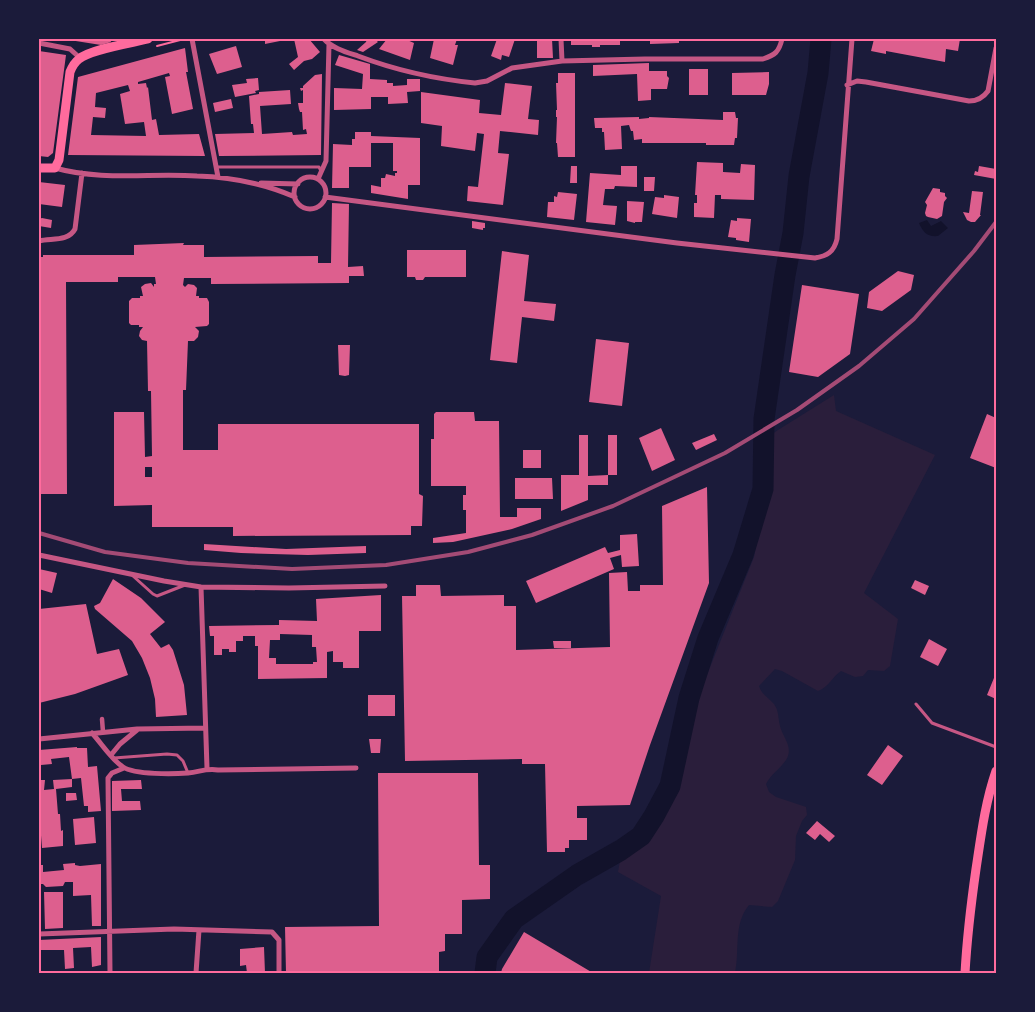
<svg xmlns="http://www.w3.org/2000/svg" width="1035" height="1012" viewBox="0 0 1035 1012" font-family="'Golos Text',sans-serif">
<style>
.green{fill:#2a1e3b}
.water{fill:#12122b}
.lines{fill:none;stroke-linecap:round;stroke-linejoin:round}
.river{stroke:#12122b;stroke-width:21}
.building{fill:#dd5f8e;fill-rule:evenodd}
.path{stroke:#ff6b9d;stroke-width:2}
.service{stroke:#c65784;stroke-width:3}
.pedestrian{stroke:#c65784;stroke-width:4.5}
.minor{stroke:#c65784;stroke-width:5}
.secondary{stroke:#ff6b9d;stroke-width:9}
.rail{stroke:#a44b75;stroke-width:4}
.neatline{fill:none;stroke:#ff6b9d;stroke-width:2}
</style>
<rect width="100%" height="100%" fill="#1b1b3a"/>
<path class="green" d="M834 395 836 411 935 455 864 593 898 619 890 666 884 671 868 670 863 676 855 677 841 671C832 677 829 687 818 691L782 671 775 669 759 686C762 695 768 697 774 704 779 711 778 718 780 726 783 738 794 747 786 760 780 769 771 774 766 784L769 792 776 797 806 807 807 815 802 821 796 836 795 860 778 901 772 907 749 905C733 924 740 951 735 973H649L661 896 618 872 621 855 639 842 656 820 669 798 678 777 689 720 754 557 760 526 771 435 778 430Z"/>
<path class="water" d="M927 220 931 226 941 221 948 228 938 236C927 237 923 232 919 223Z"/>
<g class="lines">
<path class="river" d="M485 973 487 957 514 919 577 875 621 850 641 836 654 816 670 786 689 698 708 638 743 555 763 489 764 419 785 275 793 233 799 176 818 73 821 39"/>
</g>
<path class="building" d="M63 39H110L111 42 101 45Z
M265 39H284L285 40 265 44Z
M294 39H309L320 52 312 59 304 61 294 70 289 64 298 57Z
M367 39H375L378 42 363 52 357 50 366 42Z
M387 39H405L414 43 410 60 379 49Z
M434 39H457L455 45H458L453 65 430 58Z
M497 39H515L509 57 502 55 501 60 491 56Z
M537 39H552L553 58H537Z
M571 39H620V45H600V47H592V45H571Z
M650 39H679V43L650 44Z
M874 39H931L940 40V39H960L958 51 946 49 945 62 886 51V54L871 51Z
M236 46 242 67 217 74 209 54Z
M185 48 188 72H186L193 109 172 114 165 77 170 76 169 73 138 82V84L146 83 147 88 148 87 152 120 156 119 159 135 199 134 205 156 68 155 78 77ZM128 85 130 91 120 94 125 124 144 122 146 136 91 135 93 117 105 118 106 108 95 107 96 93Z
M39 51 66 55 53 153 48 157 39 156V96L41 80 39 76Z
M339 55 370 64V79L387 80V83H393V86L407 85V79H420V91L407 92 408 103 388 104V97H371V109L334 110V88L362 89 363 74 335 65Z
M649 63V71H667V76L669 78 667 89H651V100L638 101 637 74 593 76V65Z
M689 69H708V95H689Z
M769 72V84L766 95H732V73Z
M558 73H575V157H558L557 143H556L557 117H556V110H557L556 83H558Z
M322 74 321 155 219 156 215 134 254 133 253 124H251L249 96 259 94V92L290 90 291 104 260 106 262 134 292 132 293 135 307 134 306 129 303 130 302 112H300L299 109 298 103H303V90L301 91 300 88H303V86L315 75Z
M258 78 259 90 255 91 256 93 235 97 232 85 247 83 246 79Z
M505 83 532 86 528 119 539 120 538 135 500 131 498 153 509 154 503 205 467 201 468 186 478 187 484 134 477 133 475 151 441 146 442 126 421 123V92L480 100 479 113 501 115Z
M231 99 233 108 215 112 213 103Z
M723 112H735L736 118H738L737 138H735L734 145H706V143H642V139L634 140 633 131H631L629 125 621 126 622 149 605 150 604 132H602V128H595L594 118 639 117V119L649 118V117L723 120Z
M355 132H371V136L420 138V185H408V199L371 193V185L381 187V178H385L386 174 395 176V173H397V171H393V143H371V167H349V188H332L333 144 352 145V139H355Z
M697 162 723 163V172L740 173 741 164 755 165 754 200 721 199V195H715L714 218 694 217V203H697V195H695Z
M571 166H577V183H570Z
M621 166H637V187L615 186 614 189H605L603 205 617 206 615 225 586 222 590 173 621 175Z
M979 166 996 169V179L974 175 975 171 978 172Z
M644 177H655L654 191H644Z
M39 182 65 185 62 207 39 204Z
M933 188 940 189V192L945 193V196L947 198 944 202 942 216 937 219 928 217 926 216 925 213 927 205 925 202Z
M972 191 983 192 980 215H981L975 222H971L967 220 963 212 969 213Z
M558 192 577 194 574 220 547 217 548 202H554V196L557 197Z
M664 195 679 197 677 218 652 214 655 197 664 198Z
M627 201 644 202 642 222H635V223L627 221Z
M332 203 349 204 348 267 363 266 364 276H349V283L211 284V278H184L183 285 185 287 188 284 194 285 197 288 196 296H199V298H207L209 302V324L207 326 195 327 199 331 198 337 194 341H188L186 390H183V450H218V424H419V494L423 496 422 526H411V535L233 536V527H152V505L114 506V412H144L145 457 152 456 151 391H148L147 341 142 340 139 336 140 331 143 327H139V325H131L129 323V301L132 298H140V296H143L141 287 145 284 151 283 154 287V284H156L155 277H118V282H66L67 494H39V257H43V255H134V245L184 243 183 245H204V257L318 256V263H331ZM145 467H152V477H145Z
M42 218 52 220 51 228 39 226V219Z
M737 218 751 219 749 242 736 240V238L728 237 731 220 737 221Z
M472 221 485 223V228H483V230L472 228Z
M407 250H466V277H425L423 280H416L415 277H407Z
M502 251 529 255 524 301 556 304 554 321 522 317 517 363 490 360Z
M898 271 914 275 911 290 882 311 867 308 869 292Z
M802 285 859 294 850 354 818 377 789 372Z
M596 339 629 343 622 406 589 402Z
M338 345H350L349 375 345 376 339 375Z
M436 412H474L475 421H499L500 517H517V508H541V519L512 529 453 542 433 543V538L466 533V510H463V495H466V486H431V439H434V414Z
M987 414 996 418V468L970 458Z
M661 428 675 460 652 471 639 438Z
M714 434 717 440 696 450 692 443Z
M579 435H588V476L608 475V435H617V475H608V485H588V500L561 511V475H579Z
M523 450H541V468H523Z
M515 478H552L553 499H515Z
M707 487 709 583 650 745 630 805 577 806V818H587V840H569V848H565V852H547L545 764H522V759L405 761 402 596H416V585H440L441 596 504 595V606H516V650L610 647 609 573 627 572 628 591H640V585H663L662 506Z
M637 534 639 566 622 567 621 555 610 558 614 569 536 603 526 581 605 547 608 553 620 550V535Z
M204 544 286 549 366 546V553L308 555 241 553 204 550Z
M39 569 57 573 52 593 39 589Z
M113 579 141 598 165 622 150 634 161 648 169 644 173 650 184 685 187 715 156 717 155 699 150 678 142 658 132 641 95 609 94 606 100 603Z
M915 580 929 586 925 595 911 588Z
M381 595V631H359V668H343V662H333V651L327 652V678L258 679V646H255V636H243V641H236V652H229V649H222V655H214V636H210L209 626 279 625V620L317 621 316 599ZM280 634 312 635V647H316L317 662H313V664H276V658H269L270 640H280Z
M86 604 97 654 119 649 128 675 75 694 39 703V609Z
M929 639 947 649 938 666 920 657Z
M553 641H571V648H554Z
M996 673V699L987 695Z
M368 695H395V716H368Z
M369 739H381L380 753H371Z
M888 745 903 756 882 785 867 775Z
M77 747V748H87L88 767 97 766 101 811 88 812V806H84L81 778 72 779 69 757 51 759 52 764 41 765 40 761H39V750Z
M378 773H478L479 865H490V899L462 900V934H445V951L439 952V973H286L285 927 379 926Z
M72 779V787L56 789 58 814H60L61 831 63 830V846L42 848 39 810V780H45L44 790 54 789 53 780Z
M141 780 142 789H121L122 801H140L141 810 112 811V781Z
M66 793H76L77 800 66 801Z
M94 817 96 843 75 845 73 819Z
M817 821 835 836 829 842 820 834 815 840 806 833Z
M75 863V865L80 866 101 864V926H92L91 895 73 896V882H65L63 886 46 887 43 884H39V865H43V872L64 870 63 864Z
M44 892H63V928L45 929Z
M524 932 593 973H501L502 969Z
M101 937V965L92 967 91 947 73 948 74 968 65 969 64 950H39V940Z
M264 947 265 973H247L246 965 240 966V949Z"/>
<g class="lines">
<path class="path" d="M157 46 184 39"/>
<path class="service" d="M216 167H319L321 171
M133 576 153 594 157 596 185 585
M916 704 932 723 996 747
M114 758 167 754 177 755 183 761 188 773"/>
<path class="pedestrian" d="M102 719 103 732"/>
<path class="minor" d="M192 39 218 177
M324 39C332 48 346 52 358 56 395 70 435 79 475 83L487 81 512 68 562 61 645 59H763C775 55 779 52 782 39
M561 39 562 61
M39 43 70 49 80 58
M847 85 857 81 866 82 969 101C977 101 983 98 988 91L996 48
M55 168C101 181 150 173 197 176 230 177 265 184 295 197
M294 193a16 16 0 1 1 32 0a16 16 0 1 1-32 0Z
M318 179 326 161 329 44
M261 183 298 184
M325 197 677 243 815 258C827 256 834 252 837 239L852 39
M39 241C52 238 68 242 75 229L82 173
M39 555 164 581 201 587 289 588 385 586
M201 587 207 768
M92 733C102 744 111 759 123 767 135 775 174 774 188 773 200 772 205 768 218 770L356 768
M39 739 137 729 205 728
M111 755 120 744 137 730
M39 934 174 929 272 932 279 940V973
M110 973 108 778 112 773 124 768
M196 973 199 930"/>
<path class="secondary" d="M39 168H55L59 160 70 72C72 67 75 62 79 59 91 49 132 43 148 39
M965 973C967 938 971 904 976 869 981 836 985 803 996 771"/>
<path class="rail" d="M39 533 105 552 188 563 292 569 386 565 468 552 532 535 613 506 725 453 797 410 859 366 914 319 974 251 996 222"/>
</g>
<rect width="1035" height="1012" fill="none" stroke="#1b1b3a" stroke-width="80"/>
<rect x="40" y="40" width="955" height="932" class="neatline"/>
</svg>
